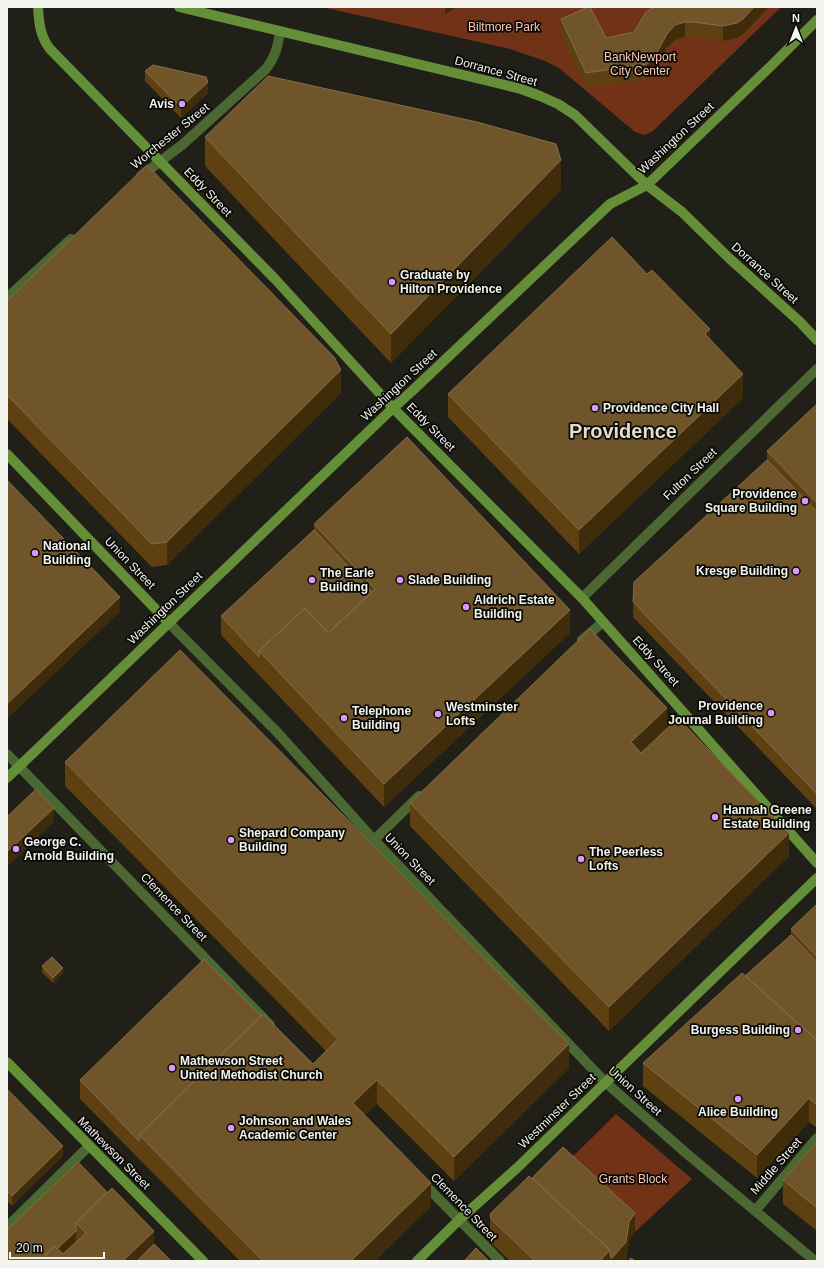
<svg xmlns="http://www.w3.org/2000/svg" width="824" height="1268" viewBox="0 0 824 1268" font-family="Helvetica,sans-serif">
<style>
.green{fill:#713218}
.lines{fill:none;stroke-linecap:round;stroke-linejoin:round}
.lane{stroke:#4b6732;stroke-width:10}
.street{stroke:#4b6732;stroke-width:10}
.secondary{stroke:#648f38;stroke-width:10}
.wall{fill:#5f4111}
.shaded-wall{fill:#3f2c0a}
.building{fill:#6f5529;stroke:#846e48}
.poi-dot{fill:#d59bfa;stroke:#090906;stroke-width:1.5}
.labels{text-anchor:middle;stroke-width:3.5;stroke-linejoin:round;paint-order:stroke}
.park-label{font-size:12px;fill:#fbc9b6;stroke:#090906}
.street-label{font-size:12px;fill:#f4f4ef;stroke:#090906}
.poi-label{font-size:12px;font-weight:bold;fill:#f4f4ef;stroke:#090906;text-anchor:start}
.town-label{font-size:20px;font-weight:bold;fill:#dfded4;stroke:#090906}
</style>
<rect width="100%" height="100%" fill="#201f18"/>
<path class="green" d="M321 7H781L653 131 645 135 635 132 559 68 545 61 510 49Z
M616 1114 692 1179 635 1232 563 1166Z"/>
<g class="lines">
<path class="lane" d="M7 754 270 1025
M422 1182 500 1261
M7 1227 89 1146"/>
<path class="street" d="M141 176 182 145 265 70C275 58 278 46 280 32
M7 298 71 239
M582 598 817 369
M169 623 277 732 374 840 605 1082 686 1153 815 1261
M582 640 603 622
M374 840 419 796
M755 1211 817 1138"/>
<path class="secondary" d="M38 7C39 23 40 36 50 49L275 279 393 408 582 598 817 863
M179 7 501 84 521 89 540 96 558 104 575 115 647 185 682 212 730 259 800 322 817 340
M7 454 169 623
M7 778 393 408 412 391 610 204 647 185 773 64 817 20
M7 1062 203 1261
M417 1261 459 1220 517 1168 817 878"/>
</g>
<path class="wall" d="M442 7H457L445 14Z
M654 7H769L743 34 737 38 723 41 693 37H685L675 40 667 48 653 74 647 79 586 87 561 34V19L606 38 634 32Z
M145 71 208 93 181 118 145 81Z
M205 137 561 190 391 363 205 166Z
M7 301 341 393 167 565 152 567 7 419Z
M710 339 743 398 579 554 448 417V394Z
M817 404V808H816L633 617 634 582 767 460V451Z
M314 524 570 633 384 807 221 635V616L314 530Z
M667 729 789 856 609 1031 410 826V803Z
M65 762 569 1068 454 1181 377 1104 364 1115 431 1206 375 1261H240L80 1099V1080L261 1016 313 1064 326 1051 65 786Z
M817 904V1128L809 1122 757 1178 643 1086V1063L745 976 791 935V929Z
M42 966 63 973 53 983 42 972Z
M7 1089 63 1156 12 1206 7 1201Z
M817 1142V1231L783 1204V1180Z
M107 1192 154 1231V1244L7 1261Z
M490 1214 635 1232 629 1240 626 1261H510L491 1243 490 1238Z"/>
<path class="shaded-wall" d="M448 7H457L445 14V8Z
M754 7H769L743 34 737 38 723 41V26Z
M685 22V37L675 40 667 48 653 74 647 79V64L667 34 675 25Z
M208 82V93L181 118V107Z
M561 160V190L391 363V334Z
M710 329V353L705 334Z
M341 370V393L167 565V542Z
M743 374V398L579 554V530Z
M120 597V612L7 719V704Z
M570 610V633L384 807V784Z
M667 708V731L631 766V742Z
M54 808V822L7 867V852Z
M789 833V856L609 1031V1007Z
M63 968V973L53 983V978Z
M569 1044V1068L454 1181V1157Z
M377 1080V1104L361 1119 353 1103Z
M809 1098V1122L757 1178V1155Z
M63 1146V1156L12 1206V1196Z
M431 1183V1206L375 1261H351Z
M635 1213V1232L629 1240 626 1261H612V1258L629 1222Z
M76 1231V1246L60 1261H45Z
M154 1231V1255L147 1261H123Z
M610 1250V1261H600Z"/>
<path class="building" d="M588 7H590L606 38 634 32 646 12 654 7H754L743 19 737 23 723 26 693 22H685L675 25 667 34 653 60 647 64 586 73 561 19Z
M153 65 206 77 208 82 181 107 145 71Z
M268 76 477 122 556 144 561 160 391 334 205 137Z
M147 165 334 357 341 370 167 542 152 544 7 395V301Z
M612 237 647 274 652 270 710 329 705 334 743 374 579 530 448 394Z
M817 404V503L767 451Z
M407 437 570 610 384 784 259 651 305 608 328 633 375 589 314 524Z
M767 460 817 512V794L816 793 633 602 634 582Z
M7 480 120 597 7 704Z
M314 530 372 592 328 633 305 608 259 651V657L221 616Z
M590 629 667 708 631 742 641 753 678 718 789 833 609 1007 410 803Z
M180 650 569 1044 454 1157 377 1080 361 1095 353 1103 431 1183 351 1261H263L139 1135 263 1014 313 1064 338 1039 65 762Z
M36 789 54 808 7 852V817Z
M817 904V957L791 929Z
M791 935 817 962V1040L745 976Z
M52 957 63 968 53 978 42 966Z
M204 959 261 1016 139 1135V1141L80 1080Z
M742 973 817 1040V1105L809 1098 757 1155 643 1063Z
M7 1089 63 1146 12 1196 7 1191Z
M817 1142V1208L783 1180Z
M563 1147 635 1213 629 1222 626 1242 612 1258 610 1255V1250L532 1178Z
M78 1162 107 1192 76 1223V1231L57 1249 54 1246 40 1261H9L7 1259V1230Z
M529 1176 610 1250 600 1261H535L491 1219 490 1214Z
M112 1188 154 1231 123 1261H40L54 1246 63 1254 86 1233 76 1223Z
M154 1244 171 1261H137Z
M476 1248 489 1261H464Z
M631 1258 635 1261H628Z"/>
<g class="poi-dot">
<circle cx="182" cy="104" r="4"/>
<circle cx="392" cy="282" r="4"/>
<circle cx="595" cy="408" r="4"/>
<circle cx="805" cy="501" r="4"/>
<circle cx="35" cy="553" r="4"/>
<circle cx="796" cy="571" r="4"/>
<circle cx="312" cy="580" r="4"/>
<circle cx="400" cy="580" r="4"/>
<circle cx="466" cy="607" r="4"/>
<circle cx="771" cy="713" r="4"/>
<circle cx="438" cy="714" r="4"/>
<circle cx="344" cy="718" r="4"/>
<circle cx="715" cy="817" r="4"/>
<circle cx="231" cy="840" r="4"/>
<circle cx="16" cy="849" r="4"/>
<circle cx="581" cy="859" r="4"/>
<circle cx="798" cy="1030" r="4"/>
<circle cx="172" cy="1068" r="4"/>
<circle cx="738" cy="1099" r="4"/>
<circle cx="231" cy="1128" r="4"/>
</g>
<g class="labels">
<g class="park-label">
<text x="504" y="31">Biltmore Park</text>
<text x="640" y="61">BankNewport<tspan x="640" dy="14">City Center</tspan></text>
<text x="633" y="1183">Grants Block</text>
</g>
<g class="street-label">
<text transform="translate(496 71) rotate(15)" y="4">Dorrance Street</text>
<text transform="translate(170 136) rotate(-39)" y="4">Worchester Street</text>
<text transform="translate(676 138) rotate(-43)" y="4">Washington Street</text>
<text transform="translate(208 192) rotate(46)" y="4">Eddy Street</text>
<text transform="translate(765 273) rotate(42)" y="4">Dorrance Street</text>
<text transform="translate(399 385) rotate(-43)" y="4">Washington Street</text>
<text transform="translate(431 427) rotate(45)" y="4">Eddy Street</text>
<text transform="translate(690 474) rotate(-44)" y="4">Fulton Street</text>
<text transform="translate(130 563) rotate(46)" y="4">Union Street</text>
<text transform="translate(165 608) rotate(-44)" y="4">Washington Street</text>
<text transform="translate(656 661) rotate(48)" y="4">Eddy Street</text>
<text transform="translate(410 859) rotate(46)" y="4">Union Street</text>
<text transform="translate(174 907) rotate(46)" y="4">Clemence Street</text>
<text transform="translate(635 1091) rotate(42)" y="4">Union Street</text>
<text transform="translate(557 1111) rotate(-44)" y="4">Westminster Street</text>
<text transform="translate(114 1153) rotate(45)" y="4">Mathewson Street</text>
<text transform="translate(776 1166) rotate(-49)" y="4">Middle Street</text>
<text transform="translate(464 1207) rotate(46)" y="4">Clemence Street</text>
</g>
<g class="poi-label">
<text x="174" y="108" text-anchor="end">Avis</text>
<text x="400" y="279">Graduate by<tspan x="400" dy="14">Hilton Providence</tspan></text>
<text x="603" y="412">Providence City Hall</text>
<text x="797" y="498" text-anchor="end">Providence<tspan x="797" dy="14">Square Building</tspan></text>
<text x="43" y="550">National<tspan x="43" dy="14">Building</tspan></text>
<text x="788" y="575" text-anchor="end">Kresge Building</text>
<text x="320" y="577">The Earle<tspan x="320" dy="14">Building</tspan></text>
<text x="408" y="584">Slade Building</text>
<text x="474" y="604">Aldrich Estate<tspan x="474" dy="14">Building</tspan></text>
<text x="763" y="710" text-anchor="end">Providence<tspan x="763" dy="14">Journal Building</tspan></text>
<text x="446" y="711">Westminster<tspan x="446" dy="14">Lofts</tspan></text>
<text x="352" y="715">Telephone<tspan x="352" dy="14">Building</tspan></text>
<text x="723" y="814">Hannah Greene<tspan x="723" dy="14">Estate Building</tspan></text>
<text x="239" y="837">Shepard Company<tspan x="239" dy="14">Building</tspan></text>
<text x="24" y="846">George C.<tspan x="24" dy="14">Arnold Building</tspan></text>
<text x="589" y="856">The Peerless<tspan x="589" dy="14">Lofts</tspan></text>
<text x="790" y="1034" text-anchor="end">Burgess Building</text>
<text x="180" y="1065">Mathewson Street<tspan x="180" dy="14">United Methodist Church</tspan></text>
<text x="738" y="1116" text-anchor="middle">Alice Building</text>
<text x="239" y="1125">Johnson and Wales<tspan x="239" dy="14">Academic Center</tspan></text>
</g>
<g class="town-label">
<text x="623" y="438">Providence</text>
</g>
</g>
<rect width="824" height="1268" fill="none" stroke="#f4f4ef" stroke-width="16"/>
<g transform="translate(796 28)" stroke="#090906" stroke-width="3" paint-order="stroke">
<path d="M0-3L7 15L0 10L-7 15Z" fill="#f4f4ef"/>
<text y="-6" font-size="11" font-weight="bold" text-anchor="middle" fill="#f4f4ef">N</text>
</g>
<path d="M10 1252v6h94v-6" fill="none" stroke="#f4f4ef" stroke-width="2"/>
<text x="16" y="1252" font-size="12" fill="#f4f4ef" stroke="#090906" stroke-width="3" paint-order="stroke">20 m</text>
</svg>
